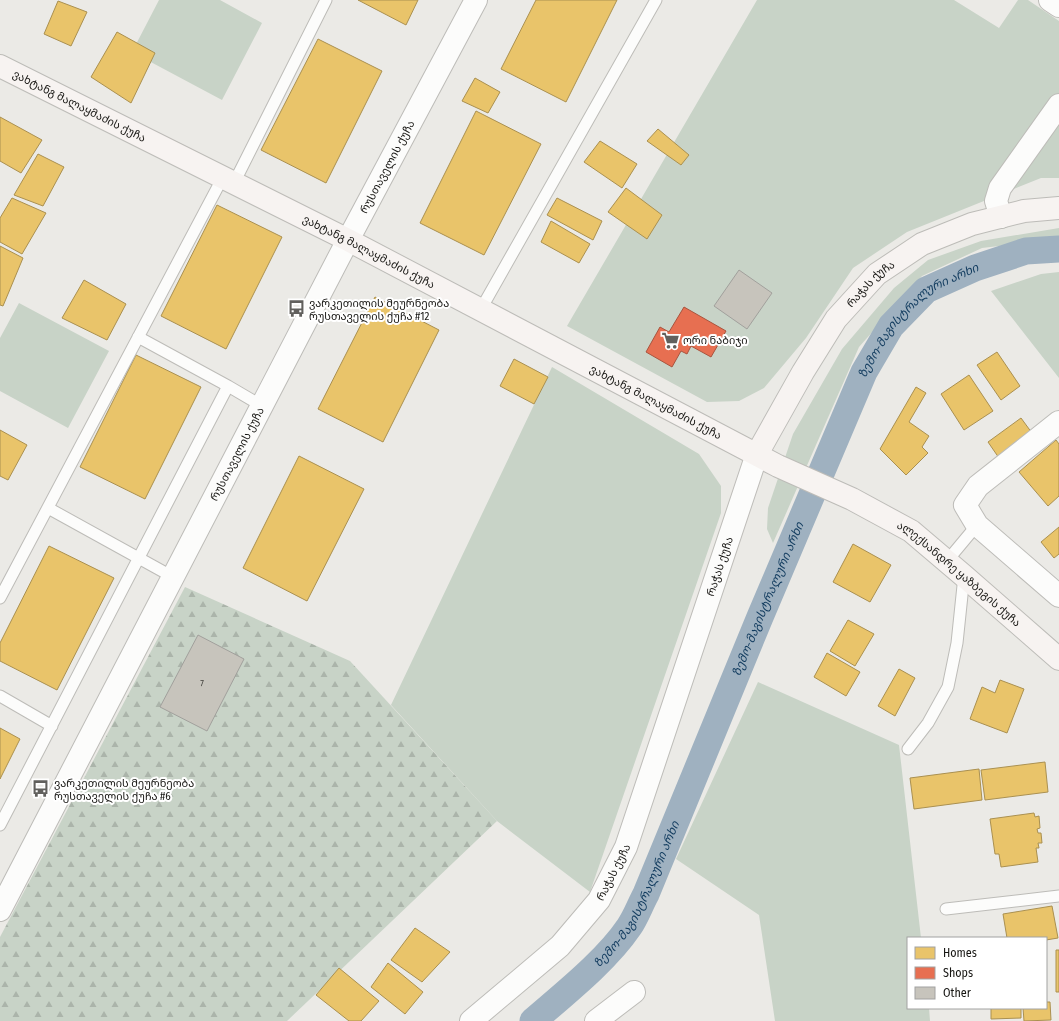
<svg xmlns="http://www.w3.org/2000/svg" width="1059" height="1021" viewBox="0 0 1059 1021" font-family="'Fira Sans Condensed','Noto Sans Georgian',sans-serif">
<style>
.green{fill:#c8d3c7}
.forest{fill:url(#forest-firs)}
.homes{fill:#e9c46a;stroke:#aa9050}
.shops{fill:#e76f51;stroke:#a9543e}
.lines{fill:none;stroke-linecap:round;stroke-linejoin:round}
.canal{stroke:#9fb1c0;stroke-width:27}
.building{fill:#c7c4bc;stroke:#a1a09c}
.lane-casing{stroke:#bdbcb8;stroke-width:13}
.street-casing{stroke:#bdbcb8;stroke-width:24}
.secondary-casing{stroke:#bdbcb8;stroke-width:24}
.lane{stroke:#fcfcfb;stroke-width:11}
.street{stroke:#fcfcfb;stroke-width:22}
.secondary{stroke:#f7f3f1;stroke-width:22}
.labels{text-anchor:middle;stroke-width:4;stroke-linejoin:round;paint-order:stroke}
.number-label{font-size:9px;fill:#43423d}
.street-label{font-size:11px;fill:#171613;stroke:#fff}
.poi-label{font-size:11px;fill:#171613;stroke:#fff;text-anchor:start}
.water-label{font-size:12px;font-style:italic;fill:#113b5e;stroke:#fff}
</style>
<defs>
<pattern id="forest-firs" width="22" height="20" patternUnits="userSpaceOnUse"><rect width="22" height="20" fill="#c8d3c7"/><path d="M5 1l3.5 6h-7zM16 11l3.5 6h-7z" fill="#abb4aa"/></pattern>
</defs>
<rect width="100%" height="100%" fill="#ebeae6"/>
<path class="green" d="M159 0H220L262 23 222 100 132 52Z
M757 0H954L999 28 1018 0H1028L1059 21V178H1041L907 232 853 268 806 338 764 388 739 401 707 402 567 326Z
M1059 228V239L982 248 922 276 859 347 773 543 767 529 768 508 793 434 842 349 894 288 928 260 981 241Z
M1059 272V378L991 291 1041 274Z
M19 303 109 351 68 428 0 391V338Z
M552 367 699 454 721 486V513L590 892 497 821 391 705Z
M758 682 899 745 921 938H908V1008H929L930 1021H775L759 915 676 859Z"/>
<path class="forest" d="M185 587 350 661 497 821 287 1021H0V937Z"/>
<path class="homes" d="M358 0H418L406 25Z
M536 0H617L566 102 501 69Z
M58 1 87 12 71 46 44 34Z
M117 32 155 53 131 103 91 77Z
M318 39 382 71 326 183 261 150Z
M475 78 500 92 488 113 462 101Z
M476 111 541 144 484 255 420 223Z
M0 117 42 140 21 173 0 161Z
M658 129 689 155 681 165 647 141Z
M600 141 637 164 622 188 584 162Z
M38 154 64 167 43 206 14 195Z
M626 188 662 215 647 239 608 212Z
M12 198 46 213 22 254 0 242V218Z
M557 198 602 221 593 240 547 215Z
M217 205 282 237 226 349 161 316Z
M551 221 590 244 579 263 541 242Z
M0 246 23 258 3 306 0 305Z
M84 280 126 304 107 340 62 318Z
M375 297 439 330 383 442 318 409Z
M997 352 1020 386 1001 400 977 365Z
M136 355 201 387 145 499 80 467Z
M514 359 548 377 534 404 500 386Z
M969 375 993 411 964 430 941 394Z
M916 387 926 393 909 422 929 436 922 447 928 453 906 475 880 449Z
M1021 418 1032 433 999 458 988 442Z
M0 430 27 445 8 480 0 476Z
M1056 440 1059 444V496L1048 506 1019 472Z
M299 456 364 489 307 601 243 568Z
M1059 527V554L1054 558 1041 542Z
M853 544 891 565 870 602 833 582Z
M49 546 114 578 57 690 0 661V643Z
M848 620 874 634 855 666 830 651Z
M827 653 860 672 846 696 814 677Z
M899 669 915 678 895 716 878 706Z
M1000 680 1024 689 1007 733 970 719 982 687 995 693Z
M0 728 20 739 0 779Z
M1045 762 1048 792 985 800 981 770Z
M979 769 982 800 914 809 910 778Z
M1034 813 1035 817 1039 816 1040 828 1037 829 1038 833H1041L1042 843H1038L1039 848H1036L1038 862 1001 867 999 854H995L990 819Z
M1052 906 1058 938 1046 940V938H1007L1003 914Z
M415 928 450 952 422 982 391 960Z
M1056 950H1059V992H1056Z
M388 963 423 992 405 1014 371 987Z
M339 968 379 1001 361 1021H349L316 995Z
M1046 1002H1050L1051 1020 1024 1021 1023 1008H1046Z
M991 1008H1021V1018L991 1019Z"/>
<path class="shops" d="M684 307 726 331 711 357 691 346 687 354 681 351 672 367 646 352 660 327 669 332Z"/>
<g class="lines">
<path class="canal" id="s1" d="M533 1021C564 994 606 961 629 927 636 917 640 905 646 894L760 617 864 372 891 326 926 290 975 268 1026 251 1059 249"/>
</g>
<path class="building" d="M739 270 772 293 747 329 714 306Z
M198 635 244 659 207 731 160 707Z"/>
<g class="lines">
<defs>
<path id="lane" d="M234 183 326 0
M481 309 656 0
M228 386 262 406
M48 508 173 577
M947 561 977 525
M0 598 223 177
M0 696 52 726
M908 749 928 723 948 687 957 643 964 576
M0 825 228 386 138 337
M946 909 1059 896"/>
<g id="street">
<path d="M1050 0 1059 6"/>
<path d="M1001 217 996 201 1000 188 1059 105"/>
<path d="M1059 422 978 486 965 505 977 525 1059 596"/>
<path id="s2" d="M0 910 348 240 476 0"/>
<path id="s3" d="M471 1021 560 946 599 900 626 847 757 454"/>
<path d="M596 1021 634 992"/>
</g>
<g id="secondary">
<path id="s4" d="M0 66 348 240 778 466 852 499 911 531 964 576 1059 659"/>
<path id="s5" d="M757 454 803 372 836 319 877 274 922 244 972 224 1024 211 1059 208"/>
</g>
</defs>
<use href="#lane" class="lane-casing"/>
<use href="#street" class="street-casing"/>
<use href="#secondary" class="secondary-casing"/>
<use href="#lane" class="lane"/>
<use href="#street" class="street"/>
<use href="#secondary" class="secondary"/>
</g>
<defs>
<symbol id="bus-bare" viewBox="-9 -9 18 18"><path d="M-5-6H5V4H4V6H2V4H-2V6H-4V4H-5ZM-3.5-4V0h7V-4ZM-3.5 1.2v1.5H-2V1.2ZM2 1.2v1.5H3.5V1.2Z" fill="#61605d" stroke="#fff" stroke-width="2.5" paint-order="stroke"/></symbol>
<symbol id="supermarket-bare" viewBox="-9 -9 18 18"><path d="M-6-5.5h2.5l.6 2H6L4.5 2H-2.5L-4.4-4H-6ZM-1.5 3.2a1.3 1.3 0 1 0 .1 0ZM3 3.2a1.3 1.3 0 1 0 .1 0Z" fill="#61605d" stroke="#fff" stroke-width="2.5" paint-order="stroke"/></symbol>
</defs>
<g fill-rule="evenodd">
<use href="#bus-bare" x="284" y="296" width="25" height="25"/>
<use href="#supermarket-bare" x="658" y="328" width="25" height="25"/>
<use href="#bus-bare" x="28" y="776" width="25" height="25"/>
</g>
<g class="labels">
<g class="number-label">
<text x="202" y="686">7</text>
</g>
<g class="street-label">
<text dy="4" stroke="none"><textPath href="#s4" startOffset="89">ვახტანგ მალაყმაძის ქუჩა</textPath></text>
<text dy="4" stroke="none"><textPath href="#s2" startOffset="838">რუსთაველის ქუჩა</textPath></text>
<text dy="4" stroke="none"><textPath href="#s4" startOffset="413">ვახტანგ მალაყმაძის ქუჩა</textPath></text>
<text dy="4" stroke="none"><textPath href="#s5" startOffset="206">რაჭას ქუჩა</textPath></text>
<text dy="4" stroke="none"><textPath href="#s4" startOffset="737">ვახტანგ მალაყმაძის ქუჩა</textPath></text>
<text dy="4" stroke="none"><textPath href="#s2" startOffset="514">რუსთაველის ქუჩა</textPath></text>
<text dy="4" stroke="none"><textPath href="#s3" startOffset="532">რაჭას ქუჩა</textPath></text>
<text dy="4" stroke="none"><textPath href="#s4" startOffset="1087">ალექსანდრე ყაზბეგის ქუჩა</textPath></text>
<text dy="4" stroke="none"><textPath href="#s3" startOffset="208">რაჭას ქუჩა</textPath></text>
</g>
<g class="poi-label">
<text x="309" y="307">ვარკეთილის მეურნეობა<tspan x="309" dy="13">რუსთაველის ქუჩა #12</tspan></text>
<text x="683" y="344">ორი ნაბიჯი</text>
<text x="54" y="787">ვარკეთილის მეურნეობა<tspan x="54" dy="13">რუსთაველის ქუჩა #6</tspan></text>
</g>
<g class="water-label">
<text dy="4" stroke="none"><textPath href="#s1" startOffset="815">ზემო-მაგისტრალური არხი</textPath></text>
<text dy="4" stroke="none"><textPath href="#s1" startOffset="491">ზემო-მაგისტრალური არხი</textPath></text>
<text dy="4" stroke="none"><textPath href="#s1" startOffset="167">ზემო-მაგისტრალური არხი</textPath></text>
</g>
</g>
<rect x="907" y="937" width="140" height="72" fill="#ffffff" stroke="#a2a2a1"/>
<rect x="915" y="947" width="20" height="12" fill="#e9c46a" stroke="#a2a2a1"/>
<text x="943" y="957" font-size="12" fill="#171613">Homes</text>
<rect x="915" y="967" width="20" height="12" fill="#e76f51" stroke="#a2a2a1"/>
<text x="943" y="977" font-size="12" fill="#171613">Shops</text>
<rect x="915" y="987" width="20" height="12" fill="#c7c4bc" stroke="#a2a2a1"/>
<text x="943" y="997" font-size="12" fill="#171613">Other</text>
</svg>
